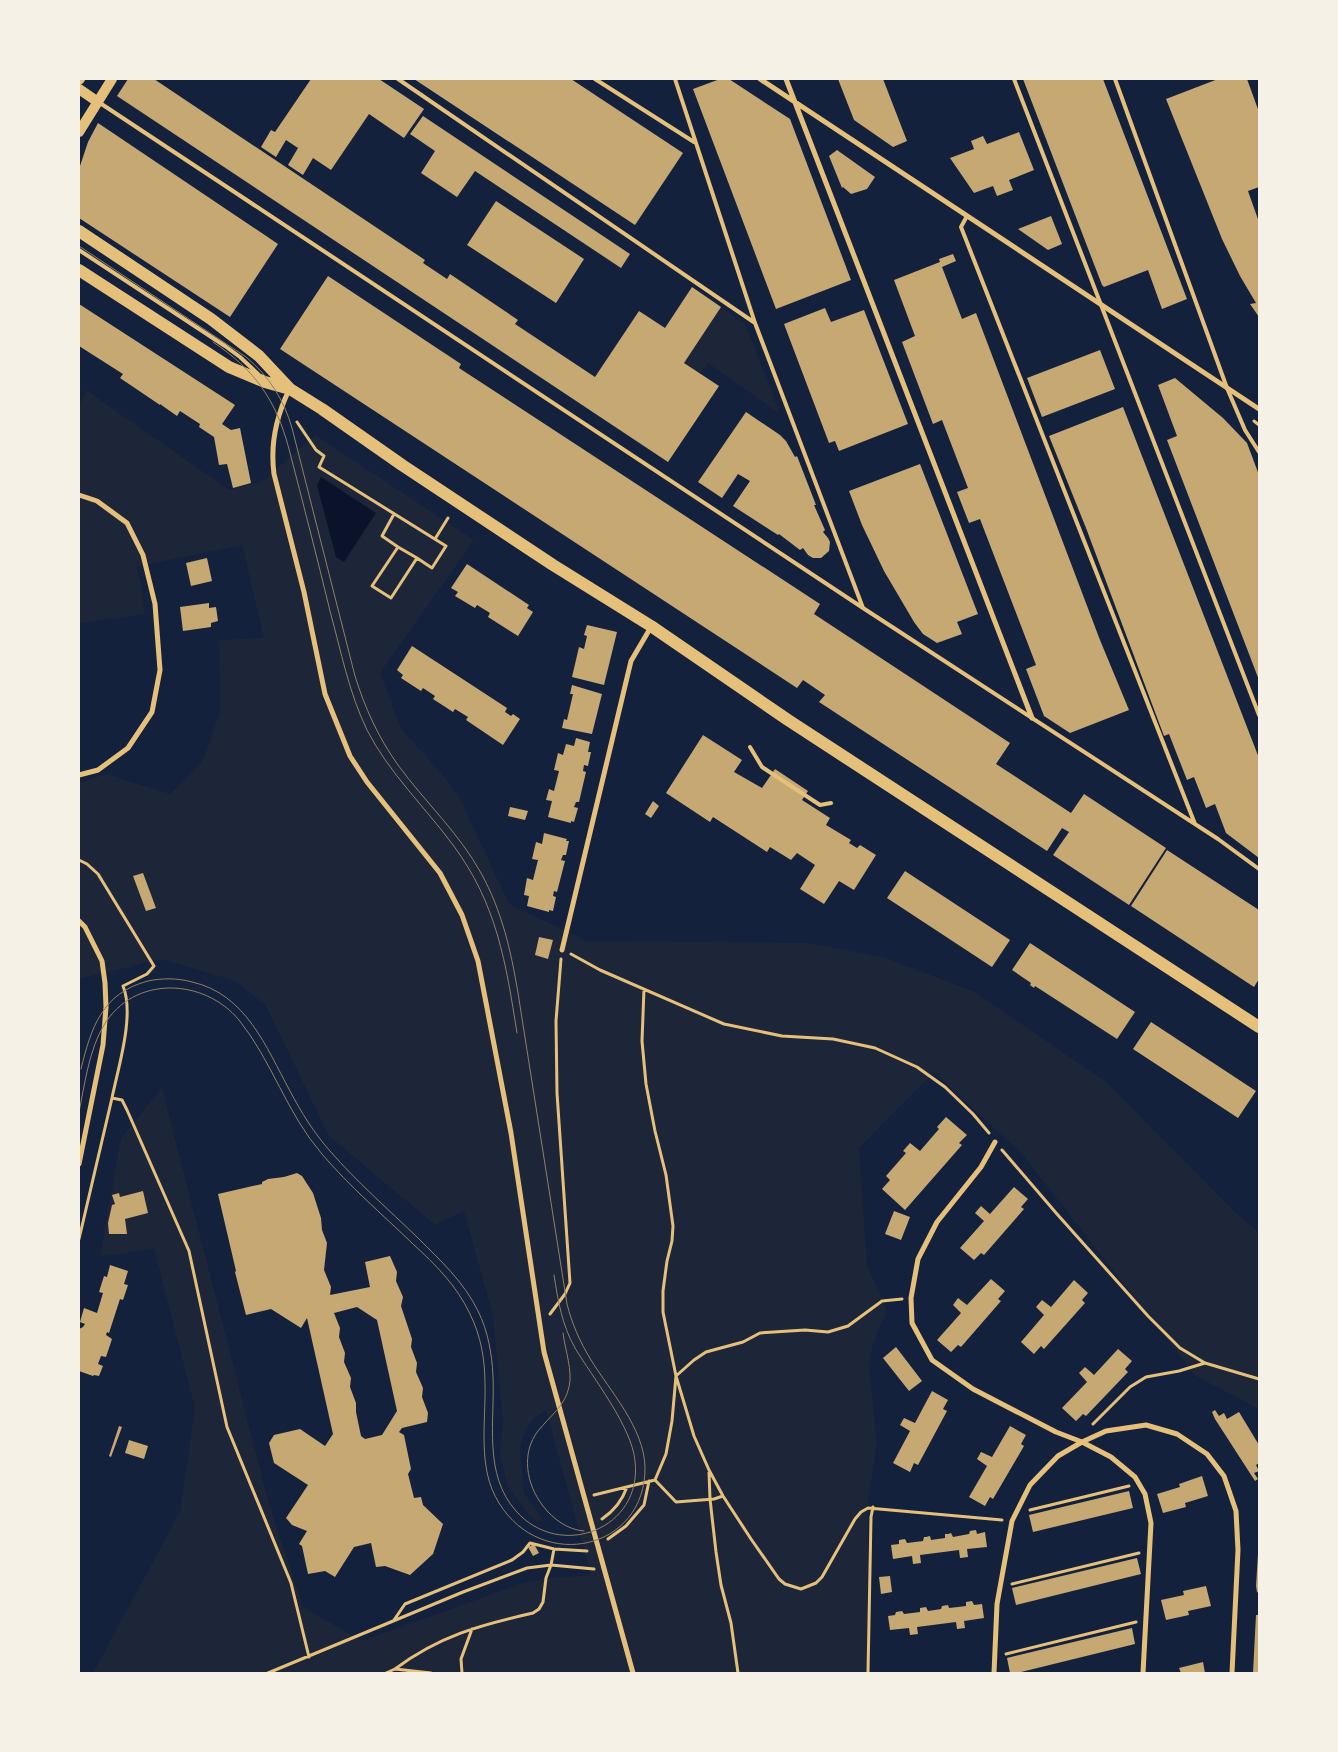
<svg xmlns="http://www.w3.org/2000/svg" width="1338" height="1752" viewBox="0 0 1338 1752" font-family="Rubik,sans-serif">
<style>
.green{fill:#1d2539}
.water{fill:#0b132b}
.building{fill:#c6a872;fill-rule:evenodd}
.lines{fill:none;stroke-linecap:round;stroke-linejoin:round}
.path{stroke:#e5c07b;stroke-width:3}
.service{stroke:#e5c07b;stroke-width:4}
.minor{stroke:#e5c07b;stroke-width:5}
.secondary{stroke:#e5c07b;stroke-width:10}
.primary{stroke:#e5c07b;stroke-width:12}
.tram{stroke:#918062;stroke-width:1}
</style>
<rect width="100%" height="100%" fill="#14213d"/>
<path class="green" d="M721 307 745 324 780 414 708 363 700 374 684 363Z
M86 390 229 490 263 481 315 435 474 540 380 673 401 728 445 778 460 799 509 904 587 941 808 943 886 958 975 992 1106 1082 1240 1217 1259 1232V1409L1196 1376 1022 1154 934 1072 859 1148 867 1265 887 1311 873 1343 869 1365 877 1444 868 1500 867 1673H93L180 1512 195 1408 154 1248 100 1257 121 1138 162 1088 269 1504 303 1607 362 1641 523 1583 552 1578 591 1575 546 1410 534 1418 525 1431 520 1448 524 1493 543 1520 537 1522 525 1510 508 1487 500 1456 503 1422 493 1316 464 1211 435 1225 329 1136 266 1006 236 981 161 959 79 979V783L106 774 170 794 204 759 220 711 219 640 264 638 242 545 136 567 141 584 145 614 79 623V406Z"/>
<path class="water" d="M321 477 376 513 344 562 336 557 317 485Z"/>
<path class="building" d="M128 79H154L425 260 423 263 447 279 450 274 518 320 515 324 595 377 639 311 665 328 692 287 721 307 684 363 719 386 668 462 117 96Z
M311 79H379L424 109 404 138 369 114 331 170 313 158 303 175 288 165 298 148 286 140 276 157 261 147 271 130 275 132Z
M414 79H571L683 153 635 225Z
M720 79H729L790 119 851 280 776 309 693 89Z
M838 79H883L907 141 893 147 854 120Z
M1023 79H1103L1187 299 1162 309 1148 270 1104 287 1102 285Z
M1218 79H1247L1259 112V187L1248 191 1259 222V317L1250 304 1256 303 1240 276 1222 239 1166 99Z
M423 116 630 254 621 268 475 171 457 197 421 173 435 151 410 134Z
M98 123 278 244 230 317 79 218V169L88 142Z
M1019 132 1034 170 1009 180 1013 190 997 196 993 186 974 193 950 158 974 149 971 141 983 136 987 144Z
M837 150 875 177 867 189 851 194 843 187 842 188 829 156Z
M496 201 584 259 556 303 467 245Z
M1051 216 1062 244 1048 250 1018 229Z
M953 254 956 261 942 267 962 319 976 313 1100 640 1129 710 1070 733 1044 716 1026 669 1036 665 980 519 969 523 957 492 968 488 942 420 933 424 902 342 915 336 894 280 940 262 939 259Z
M328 276 461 364 459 368 820 604 814 614 1010 743 996 764 1071 813 1084 794 1166 848 1129 905 1053 855 1069 832 1062 828 1047 851 819 702 825 695 803 680 797 688 280 349Z
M79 304 235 405 222 424 231 430 240 428 251 483 233 488 227 464 219 465 214 437 199 427 200 424 180 411 177 416 160 404V405L120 378 123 374 79 346Z
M825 308 831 322 864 310 908 424 839 451 835 441 829 443 784 324Z
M1100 350 1115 389 1042 417 1027 378Z
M1175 378 1223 418 1247 443 1259 475V680L1167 440 1177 436 1158 385Z
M1123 407 1259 758V858L1226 833 1215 804 1206 808 1194 777 1187 780 1169 734 1164 736 1086 528 1049 436Z
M746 412 780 435 786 441 795 457 797 456 816 505H814L825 530 823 532 828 538 830 542 829 551 821 558H813L808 555 803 548 800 550 779 534 778 535 733 506 750 481 738 474 722 498 698 482Z
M920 464 978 614 957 622 962 634 937 643 923 634 914 622 884 571 862 525 849 491Z
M207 558 212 581 191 586 186 563Z
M467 564 529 605 527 608 533 612 518 636 488 617 490 613 477 605 475 608 455 596 458 592 451 588Z
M209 603V608L216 607 218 621 211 623V627L183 631 180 607Z
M587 625 617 632 604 685 572 677 579 647 584 649 587 636 584 635Z
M412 646 507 708 505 712 511 716 513 714 520 719 503 745 466 720 468 717 455 709 453 712 433 699 435 696 423 688 421 691 401 678 403 675 397 670Z
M572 685 602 694 592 734 562 728 564 719 567 720 573 694H570Z
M703 735 742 760 734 772 762 788 775 769 808 791 802 800 830 818 826 825 851 840 849 843 857 848 860 845 876 855 854 890 839 881 824 904 800 889 815 865 797 853 791 860 770 847 767 852 713 817 710 822 666 793Z
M576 738 590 742 588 752H591L588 766 584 765 583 771 586 772 579 802H576L574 807 578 808 574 822 571 821V823L548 817 552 801 546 800 549 789 554 791 559 771 554 770 558 753 563 755 566 744 574 746Z
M653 801 659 806 651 818 645 814Z
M510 807 528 811 525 820 508 816Z
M544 833 567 839 566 841H569L566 855H563L561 860 565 861 557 892 554 891 553 896 556 897 553 911 549 910V912L527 906 529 896 524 895 527 878 533 880 538 860 532 859 536 842 542 844Z
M1167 850 1259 910V979L1254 987 1131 906Z
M905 871 1010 940 992 967 887 898Z
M143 873 156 908 146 911 133 876Z
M539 937 553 940 548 959 535 955Z
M1030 943 1135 1012 1117 1039 1035 986 1034 988 1030 985 1031 983 1012 970Z
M1151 1022 1256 1091 1238 1118 1133 1049Z
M946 1117 967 1135 959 1143 962 1145 905 1210 882 1189 890 1180 886 1176 906 1153 903 1151 910 1143 920 1151 939 1129 937 1127Z
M297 1173 302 1176 313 1193 321 1218 322 1230 327 1243 324 1270 331 1287 330 1295 370 1287 365 1262 390 1256 397 1272 396 1281 403 1297 401 1306 412 1339 411 1347 417 1363 416 1372 423 1388 422 1397 428 1413 427 1422 402 1428 399 1432 404 1435 411 1469 408 1474 414 1498 421 1497 423 1505 443 1524 433 1554 410 1575 385 1566 376 1567 371 1543 354 1547 335 1577 325 1571 308 1574 302 1546 299 1544 307 1531 292 1525 286 1518 308 1485 274 1463 269 1443 274 1435 300 1429 325 1446 333 1434 307 1318 301 1328 271 1309 246 1315 235 1272 236 1271 218 1194 262 1184V1182L268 1179 284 1177ZM357 1307 377 1320 397 1411 382 1435 365 1439 361 1436 356 1412V1403L350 1387 351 1378 344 1362 345 1353 339 1337 340 1328 334 1313Z
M1014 1187 1028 1199 1021 1207 1024 1209 984 1255 981 1253 974 1260 960 1248 984 1221 975 1213 981 1206 990 1214Z
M143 1191 148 1213 125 1219 127 1234H109L108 1223 112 1205 115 1204 112 1195 119 1193 120 1197Z
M894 1211 910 1217 901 1240 885 1234Z
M110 1265 128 1271 124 1284 128 1285 123 1300 120 1299 109 1333 107 1332 106 1335 112 1339 106 1357 101 1356 98 1364 103 1366 99 1376 94 1375 93 1376 79 1371V1329L83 1327 85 1324 80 1322 84 1308 97 1313 103 1293 99 1292 104 1276 107 1277Z
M991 1279 1005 1291 998 1299 1001 1301 961 1347 958 1345 951 1352 937 1340 961 1313 953 1305 958 1298 967 1305Z
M1074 1280 1088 1293 1082 1300 1085 1303 1044 1349 1041 1346 1034 1354 1021 1342 1044 1315 1036 1307 1042 1300 1051 1307Z
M896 1347 922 1381 909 1391 883 1358Z
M1118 1349 1132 1361 1125 1369 1128 1372 1086 1416 1083 1414 1076 1421 1062 1408 1087 1382 1079 1373 1085 1367 1094 1375Z
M932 1391 948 1400 943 1409 947 1411 918 1465 914 1463 910 1472 893 1463 910 1431 900 1425 904 1418 915 1423Z
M1215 1410 1219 1416 1224 1413 1227 1419 1239 1412 1259 1445V1463L1256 1465 1259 1471 1254 1473 1258 1479 1255 1481 1215 1419 1212 1412Z
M119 1426 122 1427 111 1457 109 1456Z
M1010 1426 1026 1435 1021 1444 1024 1446 993 1499 990 1497 985 1506 969 1497 987 1466 977 1459 981 1452 992 1457Z
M129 1440 148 1446 144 1459 125 1453Z
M1202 1476 1208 1496 1185 1503 1186 1507 1163 1513 1157 1494 1180 1487 1179 1484Z
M1129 1491 1133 1508 1033 1532 1029 1515Z
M976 1530 977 1534 985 1532 987 1547 967 1549 968 1557 960 1558 959 1550 920 1555 921 1563 913 1564 912 1556 893 1559 891 1545 899 1544V1540L905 1539 907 1543 923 1541 924 1537H926L930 1536 931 1540 945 1538V1534H948L951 1533 953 1537 969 1534 970 1531Z
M534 1544 539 1553 533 1556 528 1547Z
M1258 1554H1259V1593L1257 1592 1256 1586Z
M1137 1558 1141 1574 1016 1605 1012 1588Z
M890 1576 892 1592 881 1594 879 1577Z
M1206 1586 1211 1606 1188 1611 1189 1615 1166 1620 1161 1600 1184 1595 1183 1591Z
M972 1601 974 1605 982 1604 984 1618 964 1621 965 1628 957 1629 956 1622 917 1627 918 1634 910 1635 909 1628 890 1630 888 1616 895 1615 896 1612 902 1611 904 1614 920 1612V1608L926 1607 928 1611 935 1610 941 1609 942 1606 948 1605 949 1608 958 1607 966 1606V1602Z
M1256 1615H1259V1673H1253Z
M1132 1628 1135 1644 1017 1673H1010L1007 1658Z
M1203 1662 1205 1673H1181L1179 1668Z"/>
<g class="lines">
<path class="path" d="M1254 421 1259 425
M297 422 316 450 324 456 319 467 446 546 432 568 417 558 391 598 372 586 398 547 382 536 394 514
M435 539 448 518
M398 547 417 558
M79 860 87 864 98 874 154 966 147 974 123 986C135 1015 118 1068 112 1098L122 1100 127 1110 189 1251 227 1427 291 1583 309 1657
M571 954 600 970 724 1024 782 1036 833 1039 875 1048 917 1067 945 1087 973 1114 989 1133
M644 989 642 1041 646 1084 655 1131 666 1175 673 1226 672 1241 667 1261 663 1291V1312L676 1376 694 1436 709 1470 723 1496 751 1539 779 1579 785 1584 801 1589 816 1583 822 1577 855 1519 861 1512 868 1508 1002 1520
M1002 1150 1057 1214 1148 1316 1180 1348 1205 1363 1259 1379
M79 1239 112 1098
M550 1314 565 1294 570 1283 557 1093 556 1021 561 959
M1093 1424 1130 1387 1146 1377 1179 1371 1205 1363
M709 1472 710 1499 716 1552 721 1585 731 1623 738 1673
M655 1480 676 1502 714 1499 723 1496
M594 1495 655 1480 666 1454 672 1421 676 1376 694 1360 706 1352 743 1342 760 1333 805 1330 828 1332 848 1326 882 1301 902 1299
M1030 1510 1129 1486
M602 1519C614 1511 622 1501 627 1487
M608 1539 626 1526 644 1505 649 1481
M1012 1584 1139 1553
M394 1620 405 1604 512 1560 523 1552 530 1543 554 1549 587 1551
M1006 1654 1136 1622
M395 1669C439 1636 480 1625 533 1613L539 1609 543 1602 546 1578 551 1565 554 1549
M268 1673 463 1592 527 1568 551 1565 594 1569
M386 1673 395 1669 431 1673
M462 1673 461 1659 472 1629
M868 1673 871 1517 873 1507"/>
<path class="service" d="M398 79 755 323
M595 79 694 142
M675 79 755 323 863 608
M1014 79 1259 715
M1115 79 1227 388 1245 430 1259 452
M100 103 863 608 1218 839 1259 869
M967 216 961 227 1195 824
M79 250 225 346 240 357 258 374
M750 747 762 767 820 805 831 803"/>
<path class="minor" d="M760 79 1259 409
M786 79 1032 718
M289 390C276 417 270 444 274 474L304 592 325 694 350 756 367 782 440 873 462 915 478 961 511 1133 544 1352 633 1673
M79 495 97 501 127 523 143 555 155 604 160 670 152 712 128 748 98 770 79 775
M79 921 85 927 102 961 105 983 106 1007 103 1045 79 1164
M562 950 631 661 651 627
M995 1142 981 1167 937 1222 918 1259 911 1298 912 1323 932 1360 973 1389 1056 1432 1082 1442 1111 1457 1135 1477 1145 1494 1151 1523 1143 1673
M994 1673 997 1604 1012 1521 1030 1485 1058 1456 1082 1442 1106 1431 1146 1425 1177 1434 1207 1454 1224 1476 1236 1511 1238 1550 1232 1673"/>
<path class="secondary" d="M79 80 80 79
M79 89 98 102
M79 132 112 79"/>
<path class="primary" d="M79 231 211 319 259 356 290 389 322 409 402 465 553 565 651 626 788 720 1259 1027
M79 270 229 367 265 382 290 389"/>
<path class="tram" d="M79 246 246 357C269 376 284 400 292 428L355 676C365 708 378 737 398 765 425 802 459 833 481 873 502 911 511 951 518 993L567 1304C572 1324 580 1342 591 1360 610 1391 644 1428 645 1467 646 1550 542 1573 499 1503 477 1468 486 1423 485 1384 485 1360 481 1336 470 1314 457 1286 435 1264 413 1244 382 1214 349 1186 322 1154 287 1114 272 1061 239 1020 204 978 134 975 104 1025 89 1050 85 1083 79 1112
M213 342C255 370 276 400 289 449 303 503 317 557 330 611 341 651 349 693 367 730 389 773 425 807 453 845 497 904 506 963 517 1033
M81 1069C91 1028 102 993 148 981 162 978 178 978 192 982 246 994 266 1047 290 1091 301 1112 314 1133 330 1151 357 1182 388 1209 418 1238 440 1260 464 1282 478 1311 488 1331 492 1354 493 1376 495 1421 483 1474 516 1511 560 1561 643 1529 635 1461 632 1427 593 1378 575 1348 562 1325 558 1301 554 1275
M563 1333C565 1350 573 1371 569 1387 565 1406 550 1416 538 1431 521 1453 526 1484 543 1506 553 1519 568 1530 584 1531"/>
</g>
<rect width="1338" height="1752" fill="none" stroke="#f6f1e7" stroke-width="160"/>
</svg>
